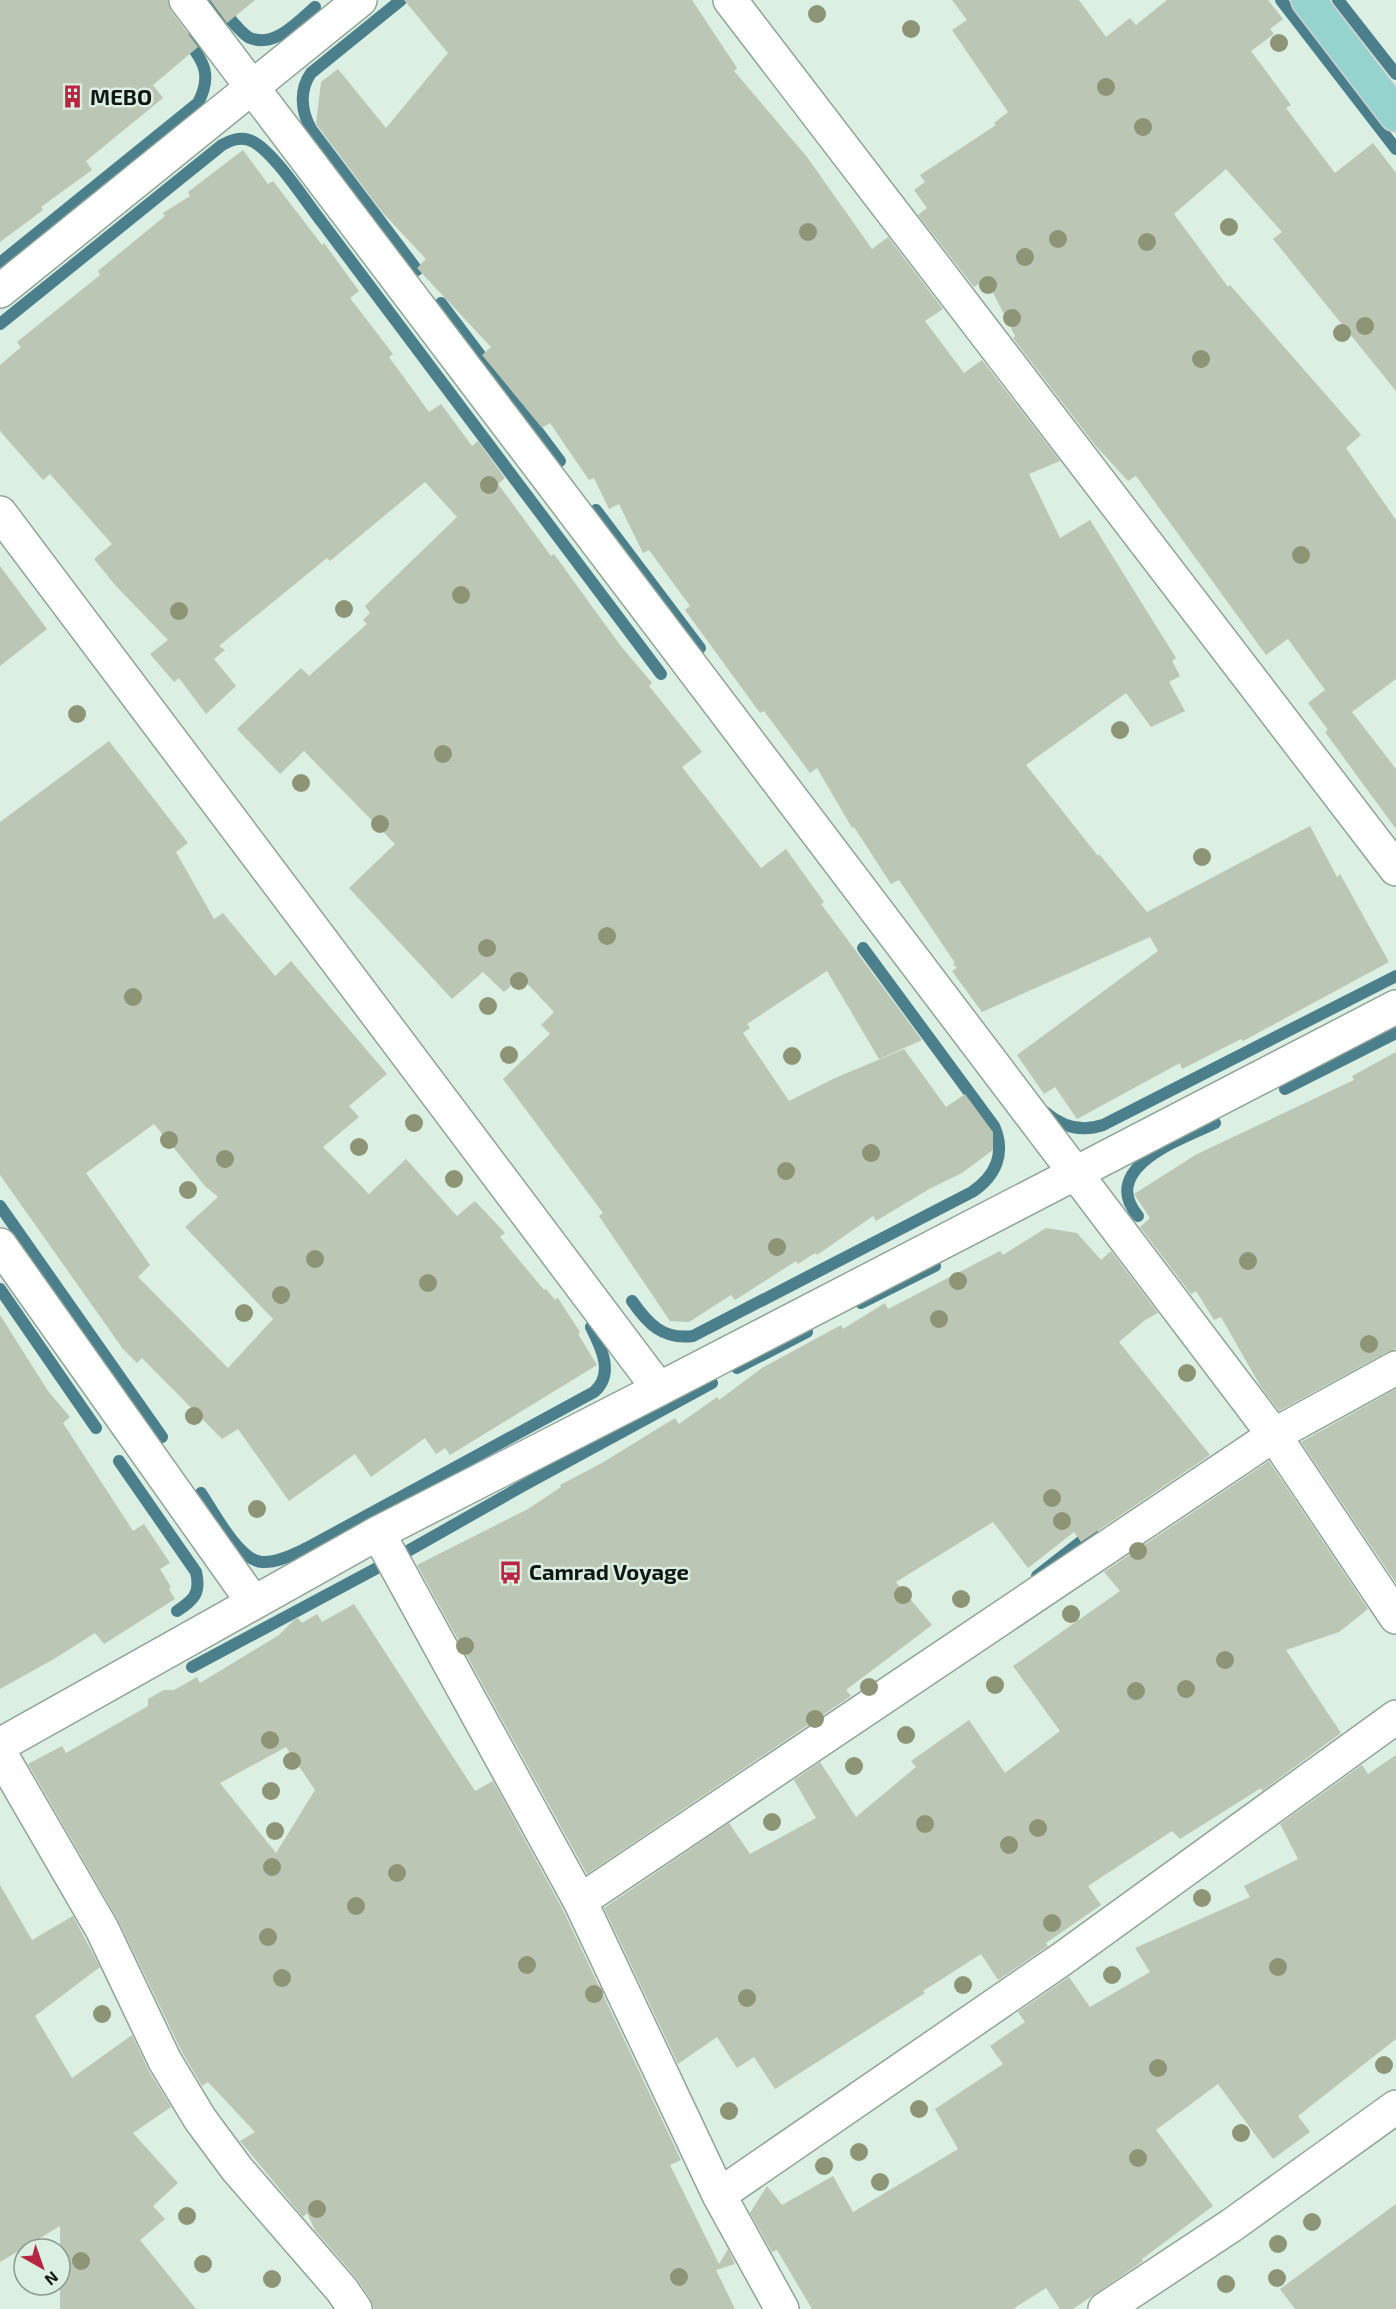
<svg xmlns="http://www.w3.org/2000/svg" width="1396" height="2309" viewBox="0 0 1396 2309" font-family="'Exo 2',sans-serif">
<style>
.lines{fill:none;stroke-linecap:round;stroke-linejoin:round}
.stream{stroke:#4a7f8b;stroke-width:12}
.building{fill:#bcc6b4;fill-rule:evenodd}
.minor-casing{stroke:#91a498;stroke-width:36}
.major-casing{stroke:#cfd1d0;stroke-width:36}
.minor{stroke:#fff;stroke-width:33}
.major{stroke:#95d3ce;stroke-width:33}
.tree{fill:#8e9476}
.labels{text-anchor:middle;stroke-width:5;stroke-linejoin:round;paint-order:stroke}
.poi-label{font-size:22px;font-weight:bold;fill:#111813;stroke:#dbefe3;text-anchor:start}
</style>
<rect width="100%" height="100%" fill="#dbefe3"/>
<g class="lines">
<path class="stream" d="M215 0C222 9 241 34 250 38 275 48 299 21 315 7
M401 0 311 73C299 90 301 111 311 129L417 270
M1281 0 1396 149
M1338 0 1396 74
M0 263 198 103C212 76 205 62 186 39
M441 303 560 461
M0 324 222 145C231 140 239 137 249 140 270 146 306 202 321 221L661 674
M596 510 700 648
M1285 1089 1396 1033
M1045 1112C1062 1127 1082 1132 1103 1125L1396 976
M0 1206 162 1437
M1138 1216C1097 1167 1184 1138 1215 1123
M0 1289 96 1428
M632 1301C648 1324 663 1340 693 1336L972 1192C996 1176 1006 1153 994 1126L863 948
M861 1303 935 1266
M737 1368 807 1332
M119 1461 196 1572C201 1593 194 1600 177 1611
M201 1493C213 1511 239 1561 262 1562 277 1563 294 1554 307 1548L594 1392C615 1374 601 1347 591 1327
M1037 1576 1092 1533
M192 1667 392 1560 526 1484 712 1383"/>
</g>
<path class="building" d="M0 0H168L171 11 198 47 153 85 163 98 86 161 92 170 41 207 43 210 0 242Z
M210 0H255L227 23Z
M404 0H692L737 68 734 71 807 157 872 249 888 237 943 309 925 321 964 373 982 360 1060 461 1029 474 1060 538 1090 520 1176 658 1172 661 1180 676 1169 682 1185 711 1151 727 1126 693 1026 765 1098 856 1099 854 1147 912 1310 826 1337 877 1340 874 1389 962 1243 1041 1241 1039 1182 1069 1180 1063 1077 1119 1055 1087 1044 1094 1017 1055 1158 951 1150 937 982 1012 952 971 957 968 953 964 955 963 899 880 891 884 854 827 852 828 817 768 810 773 764 711 760 713 685 610 690 606 649 550 643 553 619 504 609 509 594 478 589 480 550 423 542 428 482 355 491 347 417 268 426 259 382 212 316 124 321 82 338 69 386 128 448 53Z
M952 0H1079L1106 37 1130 18 1136 25 1167 0H1268L1283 19 1270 29 1274 34 1251 51 1291 105 1286 108 1335 173 1373 143 1396 173V391L1273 239 1282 232 1226 169 1174 214 1228 287 1230 285 1361 435 1346 448 1396 520V679L1352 712 1396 769V829L1325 732 1332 727 1328 730 1308 703 1325 690 1288 639 1266 655 1136 476 1128 481 1095 445 1013 338 1015 336 986 279 974 287 918 215 927 208 914 190 925 182 920 175 996 125 994 123 1008 112 952 30 967 20Z
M243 150 268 184 273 181 322 245 324 243 359 291 350 298 393 354 389 357 429 412 441 404 472 446 478 441 505 478 498 484 551 556 554 554 620 645 652 683 649 686 702 752 682 767 761 868 786 849 824 902 821 904 922 1040 879 1059 827 971 747 1024 750 1028 743 1033 789 1101 835 1078 904 1049 946 1107 965 1094 993 1132V1150L962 1173 931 1188 876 1221 873 1216 817 1255 815 1253 798 1264 796 1261 735 1300 731 1295 689 1322 670 1321 599 1216 603 1213 503 1079 550 1034 541 1025 554 1012 521 977 504 992 483 972 452 999 349 888 395 844 304 751 280 774 237 729 301 668 309 676 367 624 363 620 370 613 365 606 457 517 425 482 330 561 327 558 219 646 225 650 214 659 236 686 206 714 179 678 174 682 150 654 168 640 116 586 94 559 112 544 50 474 43 480 0 431V365L21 347 17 342 100 275 98 271 165 216 163 213 190 196 188 192Z
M0 566 47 629 0 666Z
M109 741 188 843 176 852 214 919 223 913 275 976 291 961 387 1074 349 1106 359 1117 323 1147 369 1194 406 1159 457 1216 475 1201 505 1233 500 1237 544 1290 546 1289 555 1300 558 1298 580 1332 578 1334 597 1365 450 1455 445 1448 436 1454 425 1438 371 1477 355 1454 289 1501 238 1429 222 1439 142 1358 137 1363 123 1349 0 1175V822ZM154 1124 205 1186 218 1197 185 1227 273 1319 228 1368 138 1277 150 1265 86 1173Z
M1396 1052V1349L1387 1352 1279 1411 1261 1387 1221 1317 1214 1320 1196 1291 1191 1294 1140 1227 1150 1218 1134 1194 1197 1154 1354 1080 1352 1076Z
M1046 1228 1077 1233 1101 1260 1111 1251 1158 1313 1145 1320 1119 1342 1210 1455 1081 1542 1074 1532 1028 1568 993 1522 896 1582 932 1625 846 1690 851 1696 587 1874 417 1565 528 1509 561 1487 560 1485 602 1463 675 1418 679 1424 717 1397 719 1400 762 1368 841 1325 843 1329 885 1303 888 1309 1000 1251 1003 1255Z
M0 1315 48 1391 70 1417 63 1423 133 1531 144 1524 170 1563 160 1569 171 1587 169 1589 175 1599 104 1644 95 1633 54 1659 0 1689Z
M1396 1389V1583L1301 1442Z
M1269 1461 1368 1609 1339 1632 1286 1650 1341 1733 1262 1791 1261 1788 1180 1839 1172 1831 1088 1886 1101 1905 1046 1943 1048 1946 998 1980 981 1954 923 1991 925 1993 775 2089 754 2057 737 2068 717 2037 678 2064 604 1908 729 1823 750 1854 816 1818 794 1780 820 1762 856 1817 916 1767 911 1761 969 1720 1005 1773 1060 1731 1013 1666 1120 1591 1104 1572Z
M354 1604 475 1791 493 1781 563 1910 681 2160 670 2165 719 2264 728 2249 735 2264 716 2270 735 2309H374L370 2298 357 2279 315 2230 307 2213 303 2217 240 2141 255 2132 208 2082 202 2086 182 2052 118 1920 28 1764 62 1746 66 1753 148 1706V1699L164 1690H174L197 1677 200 1683 279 1635 297 1617 302 1623 317 1614 322 1622ZM286 1747 315 1790 276 1853 220 1783Z
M1396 1755V2039L1298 2116 1310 2132 1273 2159 1218 2084 1156 2130 1213 2206 1142 2259 1143 2261 1073 2309H1060L1046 2288 1013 2309H812L777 2250 772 2252 750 2213 767 2186 782 2205 833 2176 853 2212 958 2149 935 2109 1003 2064 990 2046 1025 2022 1018 2012 1069 1977 1090 2007 1150 1972 1135 1948 1250 1897 1244 1886 1298 1859 1280 1824 1362 1765 1368 1774Z
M0 1885 32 1940 73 1916 100 1967 35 2016 72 2078 132 2035 149 2071 171 2107 133 2133 178 2183 153 2206 165 2219 140 2240 196 2309H60V2226L0 2262Z
M1396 2204V2309H1295L1280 2289Z"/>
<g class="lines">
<defs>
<path id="minor" d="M186 0 1274 1435 1396 1617
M730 0 1396 869
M0 291 360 0
M0 513 659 1389
M0 1245 253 1602
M378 1533 580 1901 719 2195 782 2309
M0 1745 378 1533 659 1389 1396 1007
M0 1753 102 1929 165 2061 200 2119 237 2169 342 2290 355 2309
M580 1901 1274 1435 1396 1368
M719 2195 1062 1959 1396 1717
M1105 2309 1232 2225 1396 2107"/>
<path id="major" d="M1308 0 1396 115"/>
</defs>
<use href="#minor" class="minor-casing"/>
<use href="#major" class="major-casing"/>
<use href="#minor" class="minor"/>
<use href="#major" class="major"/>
</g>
<g class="tree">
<circle cx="817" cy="14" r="9"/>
<circle cx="911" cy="29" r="9"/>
<circle cx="1279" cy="43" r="9"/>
<circle cx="1106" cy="87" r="9"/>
<circle cx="1143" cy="127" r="9"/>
<circle cx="1229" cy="227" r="9"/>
<circle cx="808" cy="232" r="9"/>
<circle cx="1058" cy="239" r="9"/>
<circle cx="1147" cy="242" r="9"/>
<circle cx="1025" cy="257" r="9"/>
<circle cx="988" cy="285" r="9"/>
<circle cx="1012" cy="318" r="9"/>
<circle cx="1365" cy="326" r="9"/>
<circle cx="1342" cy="333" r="9"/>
<circle cx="1201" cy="359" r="9"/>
<circle cx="489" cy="485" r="9"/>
<circle cx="1301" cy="555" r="9"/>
<circle cx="461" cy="595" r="9"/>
<circle cx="344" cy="609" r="9"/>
<circle cx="179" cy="611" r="9"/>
<circle cx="77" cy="714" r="9"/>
<circle cx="1120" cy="730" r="9"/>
<circle cx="443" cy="754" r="9"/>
<circle cx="301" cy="783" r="9"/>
<circle cx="380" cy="824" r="9"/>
<circle cx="1202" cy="857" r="9"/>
<circle cx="607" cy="936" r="9"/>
<circle cx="487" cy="948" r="9"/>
<circle cx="519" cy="981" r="9"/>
<circle cx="133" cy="997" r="9"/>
<circle cx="488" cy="1006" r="9"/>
<circle cx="509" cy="1055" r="9"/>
<circle cx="792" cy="1056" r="9"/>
<circle cx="414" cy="1123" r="9"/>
<circle cx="169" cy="1140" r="9"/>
<circle cx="359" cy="1147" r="9"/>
<circle cx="871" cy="1153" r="9"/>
<circle cx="225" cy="1159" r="9"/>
<circle cx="786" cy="1171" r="9"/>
<circle cx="454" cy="1179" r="9"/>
<circle cx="188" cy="1190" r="9"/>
<circle cx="777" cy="1247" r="9"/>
<circle cx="315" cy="1259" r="9"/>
<circle cx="1248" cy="1261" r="9"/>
<circle cx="958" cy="1281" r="9"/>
<circle cx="428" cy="1283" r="9"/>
<circle cx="281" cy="1295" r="9"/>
<circle cx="244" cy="1313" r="9"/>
<circle cx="939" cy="1319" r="9"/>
<circle cx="1369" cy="1344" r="9"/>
<circle cx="1187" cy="1373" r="9"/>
<circle cx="194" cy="1416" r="9"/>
<circle cx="1052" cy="1498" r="9"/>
<circle cx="257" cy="1509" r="9"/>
<circle cx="1062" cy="1521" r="9"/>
<circle cx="1138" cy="1551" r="9"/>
<circle cx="903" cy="1595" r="9"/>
<circle cx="961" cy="1599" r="9"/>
<circle cx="1071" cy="1614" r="9"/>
<circle cx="465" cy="1646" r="9"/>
<circle cx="1225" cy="1660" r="9"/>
<circle cx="995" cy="1685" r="9"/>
<circle cx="869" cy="1687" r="9"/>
<circle cx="1186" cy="1689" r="9"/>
<circle cx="1136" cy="1691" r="9"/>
<circle cx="815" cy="1719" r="9"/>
<circle cx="906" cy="1735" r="9"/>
<circle cx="270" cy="1740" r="9"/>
<circle cx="292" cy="1761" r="9"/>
<circle cx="854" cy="1766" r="9"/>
<circle cx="271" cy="1791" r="9"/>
<circle cx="772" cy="1822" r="9"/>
<circle cx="925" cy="1824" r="9"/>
<circle cx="1038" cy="1828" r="9"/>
<circle cx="275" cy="1831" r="9"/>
<circle cx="1009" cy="1845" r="9"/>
<circle cx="272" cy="1867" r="9"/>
<circle cx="397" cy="1873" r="9"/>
<circle cx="1202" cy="1898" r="9"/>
<circle cx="356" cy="1906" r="9"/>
<circle cx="1052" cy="1923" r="9"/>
<circle cx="268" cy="1937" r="9"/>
<circle cx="527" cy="1965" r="9"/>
<circle cx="1278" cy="1967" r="9"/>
<circle cx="1112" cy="1975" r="9"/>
<circle cx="282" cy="1978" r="9"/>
<circle cx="963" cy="1985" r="9"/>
<circle cx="594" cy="1994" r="9"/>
<circle cx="747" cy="1998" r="9"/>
<circle cx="102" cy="2014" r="9"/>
<circle cx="1384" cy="2065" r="9"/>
<circle cx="1158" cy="2068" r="9"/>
<circle cx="919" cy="2109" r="9"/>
<circle cx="729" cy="2111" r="9"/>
<circle cx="1241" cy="2133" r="9"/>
<circle cx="859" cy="2152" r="9"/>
<circle cx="1138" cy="2158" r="9"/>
<circle cx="824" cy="2166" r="9"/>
<circle cx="880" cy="2182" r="9"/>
<circle cx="317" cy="2209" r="9"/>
<circle cx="187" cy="2216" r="9"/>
<circle cx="1312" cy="2222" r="9"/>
<circle cx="1278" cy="2244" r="9"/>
<circle cx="81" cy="2261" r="9"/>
<circle cx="203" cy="2264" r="9"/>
<circle cx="679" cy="2277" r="9"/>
<circle cx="1277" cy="2278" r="9"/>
<circle cx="272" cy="2279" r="9"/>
<circle cx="1226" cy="2284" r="9"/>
</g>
<defs>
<symbol id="building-bare" viewBox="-9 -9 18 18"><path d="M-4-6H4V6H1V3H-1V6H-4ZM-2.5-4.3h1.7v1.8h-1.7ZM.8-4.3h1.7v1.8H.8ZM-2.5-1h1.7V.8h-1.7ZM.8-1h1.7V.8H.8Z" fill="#b72540" stroke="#dbefe3" stroke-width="2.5" paint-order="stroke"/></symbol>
<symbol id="bus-bare" viewBox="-9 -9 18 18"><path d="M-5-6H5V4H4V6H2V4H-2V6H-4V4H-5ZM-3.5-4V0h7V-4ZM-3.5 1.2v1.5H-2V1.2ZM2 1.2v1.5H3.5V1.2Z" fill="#b72540" stroke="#dbefe3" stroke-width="2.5" paint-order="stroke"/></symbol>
</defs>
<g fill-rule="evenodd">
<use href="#building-bare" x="56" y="80" width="33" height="33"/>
<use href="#bus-bare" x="494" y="1556" width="33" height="33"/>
</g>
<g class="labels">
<g class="poi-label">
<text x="90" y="105">MEBO</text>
<text x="529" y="1580">Camrad Voyage</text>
</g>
</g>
<g transform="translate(42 2267) rotate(140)"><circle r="28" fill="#dbefe3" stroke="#8a9990" stroke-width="1.5"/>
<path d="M0-4.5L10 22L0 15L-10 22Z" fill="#b72540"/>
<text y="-9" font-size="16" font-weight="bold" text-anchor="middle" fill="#111813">N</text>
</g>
</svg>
